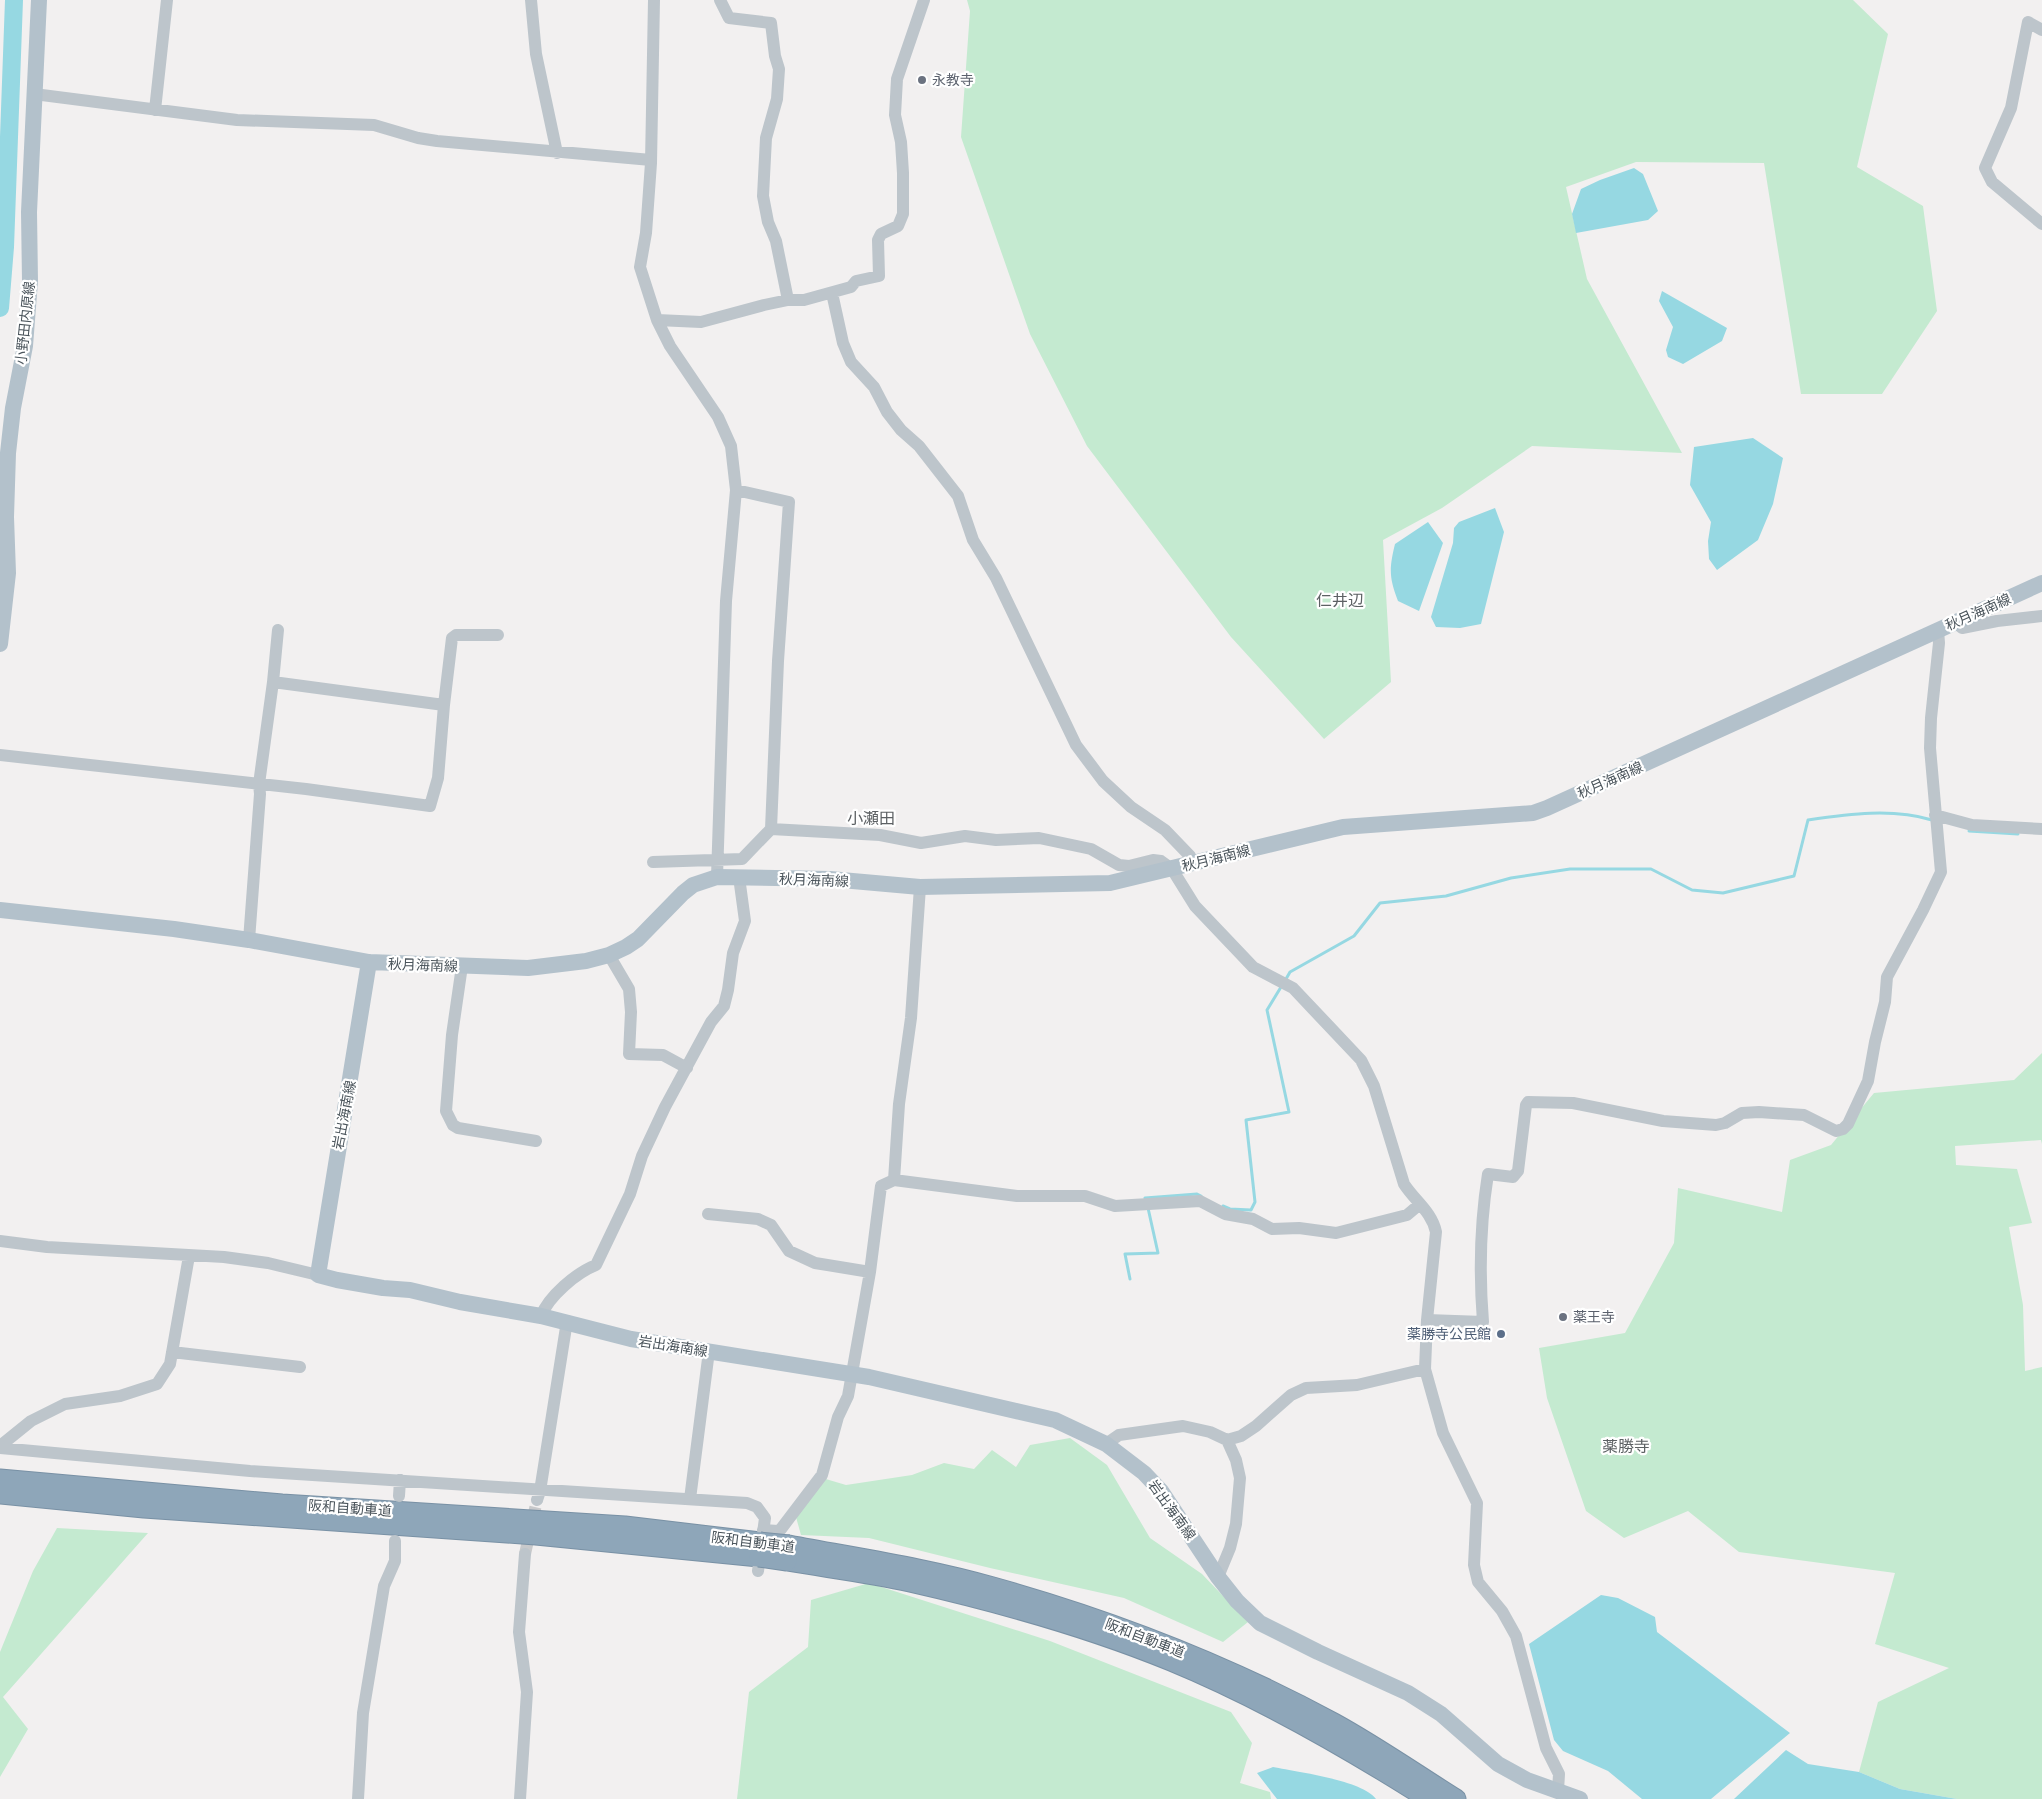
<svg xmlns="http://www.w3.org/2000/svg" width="2042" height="1799" viewBox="0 0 2042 1799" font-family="'Exo 2','Noto Sans JP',sans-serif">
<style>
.green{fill:#c4ead0}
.water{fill:#96d8e2}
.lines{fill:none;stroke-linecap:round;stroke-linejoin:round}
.stream{stroke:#96d8e2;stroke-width:3}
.river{stroke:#96d8e2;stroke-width:18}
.minor-tunnel{stroke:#c8c9cb;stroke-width:12;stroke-dasharray:12 6;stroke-linecap:butt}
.highway-casing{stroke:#7991a5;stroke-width:21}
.minor{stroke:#bdc5cb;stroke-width:12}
.major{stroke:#b3c1cb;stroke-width:16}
.highway{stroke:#8ea6b9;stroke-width:19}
.highway-bridge-casing{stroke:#7991a5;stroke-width:21;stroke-linecap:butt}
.highway-bridge{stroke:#8ea6b9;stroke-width:19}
.worship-dot{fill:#6b7280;stroke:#fff;stroke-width:2}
.service-dot{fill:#5c6f8a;stroke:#fff;stroke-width:2}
.labels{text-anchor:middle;stroke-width:4.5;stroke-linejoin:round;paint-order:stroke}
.worship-label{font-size:14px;fill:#5b616d;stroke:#fff;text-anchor:start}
.street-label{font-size:14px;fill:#4a545b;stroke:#fff}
.service-label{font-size:14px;fill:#4e5e75;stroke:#fff;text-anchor:end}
.quarter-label{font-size:16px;fill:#5d6164;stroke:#fff}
</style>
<rect width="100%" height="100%" fill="#f2f0f0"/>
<path class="green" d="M967 0H1853L1888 34 1857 167 1923 206 1937 311 1882 394H1801L1764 163 1636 162 1566 187 1587 279 1682 453 1532 446 1442 508 1383 540 1391 682 1324 739 1231 637 1087 446 1030 334 961 137 970 11Z
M2042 1053V1144L2041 1140 1955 1146 1956 1165 2017 1169 2032 1223 2009 1227 2023 1305 2025 1371 2042 1367V1799H1957L1900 1789 1859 1772 1878 1702 1949 1668 1875 1644 1895 1573 1739 1552 1688 1511 1624 1538 1586 1511 1547 1398 1539 1348 1625 1333 1674 1243 1678 1188 1782 1212 1790 1160 1831 1145 1874 1093 2014 1080Z
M1070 1438 1107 1465 1150 1538 1202 1574 1248 1622 1223 1642 1124 1598 990 1568 869 1538 801 1535 794 1510 819 1477 846 1485 912 1475 944 1463 974 1469 992 1450 1016 1467 1030 1445Z
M57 1528 148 1533 3 1697 28 1729 0 1777V1652L33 1571Z
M869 1583 1050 1641 1231 1712 1252 1743 1240 1783 1270 1792 1271 1799H737L749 1692 808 1647 811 1600Z"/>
<path class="water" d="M1634 168 1643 174 1658 211 1648 220 1576 233 1572 214 1581 189 1600 180Z
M1662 291 1727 328 1722 341 1683 364 1668 357 1666 350 1673 327 1659 301Z
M1753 438 1783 458 1773 504 1758 540 1717 570 1709 559 1708 541 1711 522 1690 485 1694 447Z
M1495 508 1504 532 1481 624 1460 628 1436 627 1431 617 1453 543 1454 528 1459 522Z
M1428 522 1443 543 1419 611 1398 601C1389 577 1389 569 1395 544Z
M1601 1595 1618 1598 1655 1617 1657 1632 1790 1733 1711 1799H1642L1608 1771 1563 1751 1554 1740 1529 1644Z
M1786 1750 1808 1764 1859 1772 1900 1789 1957 1799H1734Z
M1273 1767C1297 1772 1362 1780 1376 1799H1277L1257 1773Z"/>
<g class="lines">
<path class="stream" d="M1969 831 2018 834
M1286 979 1290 972 1354 936 1380 903 1446 896 1511 878 1570 869H1651L1692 890 1723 893 1794 876 1808 820C1849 814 1892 808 1932 820
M1146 1202 1145 1198 1197 1194 1201 1196
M1223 1206 1230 1209 1251 1210 1255 1202 1246 1120 1289 1112 1267 1010 1281 987
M1130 1279 1125 1254 1158 1253 1148 1208"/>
<path class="river" d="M0 308 5 247 14 0"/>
<path class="minor-tunnel" d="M525 1554 537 1500"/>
<defs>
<path id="highway" d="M0 1479 282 1504 625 1526 760 1542
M0 1494 144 1508 536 1535 759 1557
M789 1545C857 1558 927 1568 993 1587 1111 1620 1227 1665 1334 1723 1376 1746 1416 1774 1456 1799
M787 1561C828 1568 870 1573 910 1582 998 1602 1088 1627 1171 1661 1261 1698 1346 1747 1428 1799"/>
</defs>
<use href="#highway" class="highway-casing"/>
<path class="minor" d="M531 0 536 54 557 153
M654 0 651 163 646 233 640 267 657 320 670 346 718 417 731 446 736 490 726 601 717 877
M720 0 729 18 771 23 775 56 779 69 777 99 766 138 763 196 768 222 776 241 788 300
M2042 30 2028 22 2011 108 1985 168 1992 182 2042 224
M34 94 237 120 374 125 418 138 437 141 651 160
M155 110 167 0
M832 293 843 343 851 362 874 387 887 412 901 430 919 446 958 496 973 540 996 578 1076 745 1103 781 1131 807 1165 830 1190 856 1193 864
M657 320 701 322 764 305 788 300H804L851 287 856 281 879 276 878 240 881 234 898 226 903 214V173L901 142 895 115 897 79 924 0
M1955 622 1962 628 1997 621 2042 616
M273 682 444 705
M0 755 306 789 430 806 438 778 444 705 452 638 456 635H498
M1935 815 1972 825 2042 829
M771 829 880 835 921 843 965 836 996 840 1039 838 1091 849 1119 865 1129 866 1153 860 1161 861 1172 869 1195 906 1253 967 1293 988 1361 1060 1374 1086 1404 1184C1415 1201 1432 1212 1436 1232L1427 1320 1425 1369 1443 1433 1477 1503 1474 1565 1478 1582 1502 1611 1516 1636 1546 1748 1559 1774 1558 1791
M653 862 742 859 771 829 778 661 789 502 736 490
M249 940 260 794 259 784 273 682 278 630
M609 955 629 989 631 1012 629 1054 663 1055 687 1068
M462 966 452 1035 446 1111 453 1125 458 1128 536 1141
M894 1180 899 1104 911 1018 920 887
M708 1214 758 1219 771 1225 789 1251 815 1263 870 1272 881 1186 894 1180 1017 1196H1085L1115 1206 1200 1201 1225 1214 1253 1219 1272 1229 1299 1228 1336 1233 1407 1215 1420 1204
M0 1241 47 1247 224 1257 268 1263 318 1275
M541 1316C549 1296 576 1273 596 1265L630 1194 642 1156 665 1107 711 1022 724 1006 728 990 733 953 745 921 739 877
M1427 1320 1483 1322C1479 1272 1480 1224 1488 1174L1513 1177 1518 1171 1526 1105 1528 1102 1573 1103 1663 1121 1716 1125 1725 1123 1742 1113 1759 1112 1804 1115 1836 1131 1843 1129 1848 1124 1868 1081 1875 1042 1885 1002 1887 977 1923 910 1941 872 1930 748 1931 718 1939 643 1938 630
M172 1352 300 1367
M1227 1440 1241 1436 1256 1426 1291 1395 1306 1388 1357 1385 1425 1369
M1106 1444 1119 1435 1183 1426 1210 1432 1227 1440 1236 1460 1240 1478 1236 1524 1230 1548 1218 1577
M0 1446 31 1421 65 1404 120 1396 157 1384 170 1364 189 1256
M0 1448 250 1471 747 1503 757 1507 765 1518 758 1571
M399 1496 400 1480
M690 1499 709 1351
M537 1500 540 1491 567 1321
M763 1530 778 1531 781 1529 822 1475 838 1417 848 1396 870 1272
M358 1799 363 1713 384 1586 395 1561V1541
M520 1799 527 1692 519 1632 525 1554"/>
<path class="major" d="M0 644 8 573 6 517 8 453 13 408 25 346 30 281 29 212 39 0
M0 910 174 929 249 940 369 962 528 968 586 961 609 955 626 947 638 939 683 893 693 885 717 877 830 879 920 887 1110 883 1343 827 1533 813 1547 808 2042 583
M369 962 318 1275 337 1280 383 1288 410 1290 460 1302 541 1316 631 1339 869 1377 1055 1420 1106 1444 1144 1473 1161 1491 1218 1577 1237 1601 1260 1623 1318 1652 1408 1693 1441 1714 1498 1764 1527 1780 1580 1799"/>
<use href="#highway" class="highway"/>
<defs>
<path id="highway-bridge" d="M760 1542 789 1545
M759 1557 787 1561"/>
</defs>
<use href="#highway-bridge" class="highway-bridge-casing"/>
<use href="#highway-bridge" class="highway-bridge"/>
</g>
<g class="worship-dot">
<circle cx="922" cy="80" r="5"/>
<circle cx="1563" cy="1317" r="5"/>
</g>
<circle class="service-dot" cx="1501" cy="1334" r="5"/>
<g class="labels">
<g class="worship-label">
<text x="932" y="85">永教寺</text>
<text x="1573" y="1322">薬王寺</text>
</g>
<g class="street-label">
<text transform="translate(25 323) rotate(-84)" y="5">小野田内原線</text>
<text transform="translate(1978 612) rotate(-24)" y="5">秋月海南線</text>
<text transform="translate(1610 780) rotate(-24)" y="5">秋月海南線</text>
<text transform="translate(1216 858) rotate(-14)" y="5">秋月海南線</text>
<text transform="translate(814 880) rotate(2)" y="5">秋月海南線</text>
<text transform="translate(423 965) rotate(2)" y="5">秋月海南線</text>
<text transform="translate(344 1115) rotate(-79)" y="5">岩出海南線</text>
<text transform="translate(673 1346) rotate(9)" y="5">岩出海南線</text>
<text transform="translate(350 1508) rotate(4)" y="5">阪和自動車道</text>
<text transform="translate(1172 1510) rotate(54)" y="5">岩出海南線</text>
<text transform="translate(753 1542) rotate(7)" y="5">阪和自動車道</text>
<text transform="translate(1145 1638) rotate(21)" y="5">阪和自動車道</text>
</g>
<g class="service-label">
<text x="1491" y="1339">薬勝寺公民館</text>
</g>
<g class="quarter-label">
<text x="1340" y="606">仁井辺</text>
<text x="871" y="824">小瀬田</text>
<text x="1626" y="1452">薬勝寺</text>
</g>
</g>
</svg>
